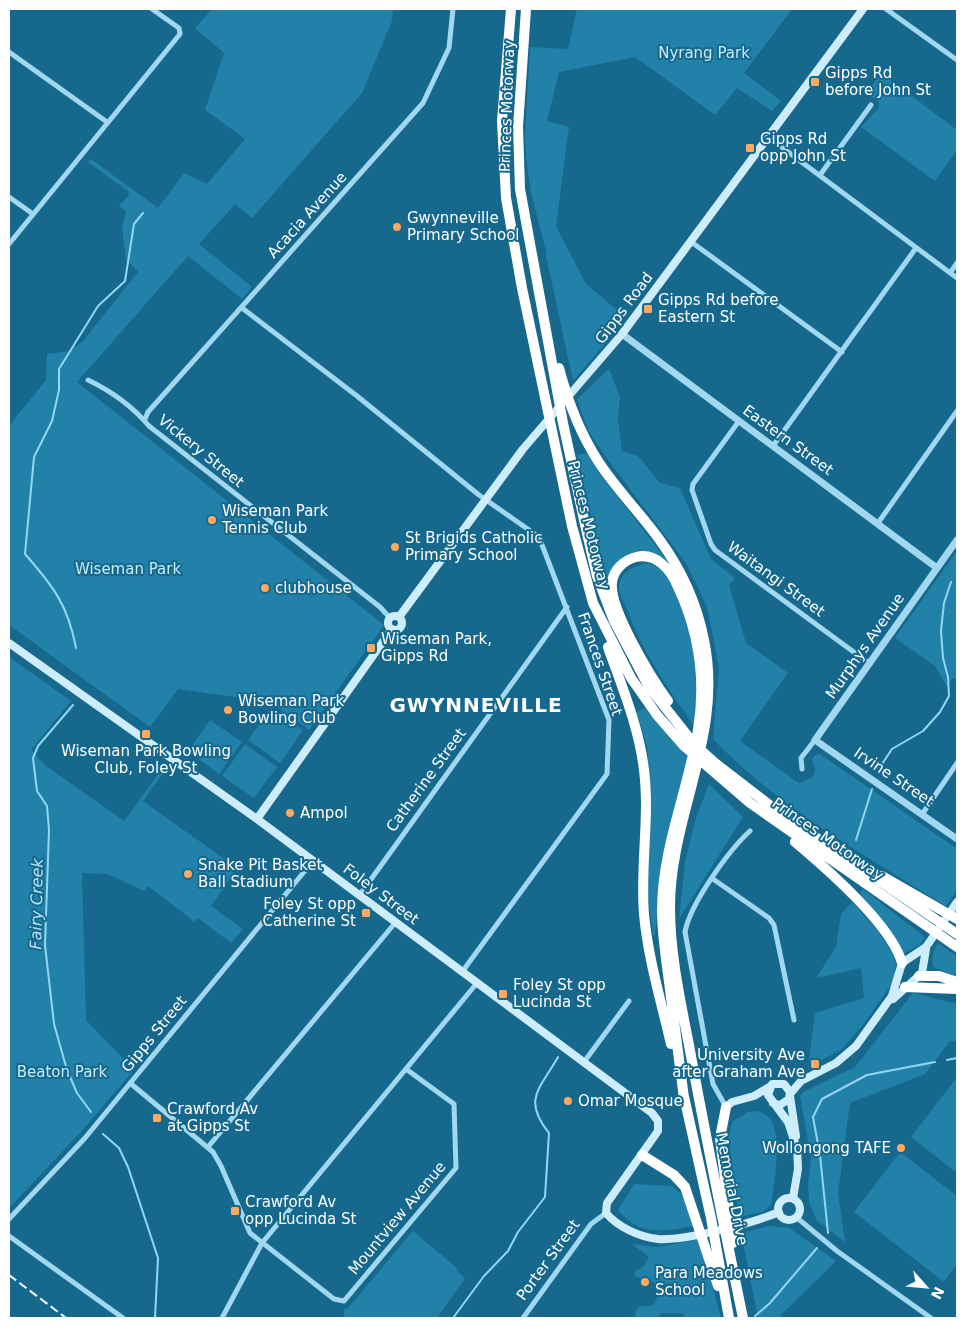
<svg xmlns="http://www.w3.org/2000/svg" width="966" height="1327" viewBox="0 0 966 1327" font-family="'DejaVu Sans',sans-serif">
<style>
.green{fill:#2281a9}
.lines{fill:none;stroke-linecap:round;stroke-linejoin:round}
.stream{stroke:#93d7f2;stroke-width:2}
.minor{stroke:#a1d8ef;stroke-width:5}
.tertiary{stroke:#a1d8ef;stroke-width:7}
.secondary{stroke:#ceedfb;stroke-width:8}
.motorway{stroke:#fff;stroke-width:10}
.rail{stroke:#fff;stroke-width:2;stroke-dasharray:9 4;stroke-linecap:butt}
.poi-dot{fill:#ffa85f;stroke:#16688d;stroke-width:2}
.labels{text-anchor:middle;stroke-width:4;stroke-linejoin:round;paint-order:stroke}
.park-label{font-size:15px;fill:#c7ecfb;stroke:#16688d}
.poi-label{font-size:15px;fill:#fff;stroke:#16688d;text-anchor:start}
.street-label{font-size:15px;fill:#fff;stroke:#16688d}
.water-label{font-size:16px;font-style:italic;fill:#b5e4f8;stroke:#16688d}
.district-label{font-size:20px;font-weight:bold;letter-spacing:1px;fill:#fff;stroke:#16688d}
</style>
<rect width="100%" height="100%" fill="#16688d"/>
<path class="green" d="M212 9H393L392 21 362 93 252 218 235 204 199 244 252 287 242 299 188 256 77 382 384 625 309 730 270 702 178 689 150 727 9 625V426L46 380 47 354 70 351 83 341 138 272 126 259 122 228 126 211 119 206 129 195 128 191 88 162 91 159 158 208 184 173 207 184 245 139 205 110 224 53 195 28Z
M577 9H792L744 73 781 101 772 111 737 88 715 115 635 57 559 72 547 121 569 127 556 226 586 284 623 315 605 344 573 381 546 256V251L531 193 526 158 525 136 530 47 568 49Z
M881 73 957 130V150L935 181 861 127 879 108V102L871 96 865 95Z
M609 369 620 397 618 418 622 451 638 456 660 483 680 488 711 559 735 578 729 585 746 643 788 673 740 741 799 783 813 777 815 770 812 759 815 755 820 754 956 848 957 891 946 906C865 855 780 809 713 739L719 668 707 607 686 563 608 460 588 430 577 399Z
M587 453 605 481 666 559 639 550C618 560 613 563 607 585L577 455Z
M957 551V679H952L947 687 935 666 895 638Z
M646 563C649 564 654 565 657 567 675 577 691 626 694 645 699 671 698 701 694 726 668 688 642 652 627 609 624 603 619 594 619 587 620 572 633 567 646 563Z
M9 657 71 701 31 750 46 766 124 821 164 766 167 768 143 801 237 868 211 906 243 929 231 943 198 918 195 922 148 886 144 891 107 874 82 873 86 1020 134 1070 80 1133 9 1208Z
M271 708 303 730 280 763 248 740Z
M645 708 688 758 662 857 655 935H653L647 890 650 792 647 747 637 712Z
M210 720 242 742 219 774 188 751Z
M245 744 277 767 254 798 222 776Z
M709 784 743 817 679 919 685 862 695 821Z
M863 889 925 937 920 945 904 953 860 893Z
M852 902 877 930 892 952 896 963 894 981 863 1025 842 1049 808 1068 815 1013 864 998 861 968 816 978 836 947 841 914Z
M938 943 957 956V977L933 967C931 958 933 951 938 943Z
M913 993 957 1004V1041H950L925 1074 850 1103 838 1193 845 1242 817 1221 809 1202 808 1184 811 1158 800 1096 803 1092 855 1067Z
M957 1077V1173L911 1137Z
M759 1111C764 1114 771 1117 773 1124 781 1145 774 1183 771 1205L763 1212 739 1217 728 1138 733 1121 748 1112Z
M900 1152 957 1196V1264L944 1282 854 1212Z
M634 1184 672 1186 689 1201 697 1225C667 1232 639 1237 618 1210Z
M769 1226 789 1228 836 1261 778 1318H758L741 1233Z
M413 1231 457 1268 456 1270 465 1278 437 1318H344V1309L348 1308Z
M700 1239 721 1318H687L680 1313H661L658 1318H637L635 1314 638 1307 654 1305 659 1294 671 1297 676 1286 669 1283 658 1287 653 1282 634 1276 636 1270 643 1267 649 1257 632 1244 658 1247Z"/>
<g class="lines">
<path class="stream" d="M76 648C68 605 53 586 25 554L34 457 52 421 59 390V369L98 306 125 281 134 224 143 213
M73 705 38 746 33 758 37 791 47 806 49 830 45 945 54 1024 67 1070 77 1093 91 1112
M878 770 892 749 923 731 940 712 949 696 948 677 943 658 941 631 944 603 951 582
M856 840 872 789
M947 1060 957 1058
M103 1134 119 1148 128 1167 158 1258 155 1318
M828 1233 820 1155 813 1117 822 1099 867 1075 935 1062
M755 1316 770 1303 817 1248
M453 1318 484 1276 508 1251 518 1232 545 1197 549 1133C522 1099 540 1089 558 1057"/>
<path class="minor" d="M886 9 957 60
M9 52 107 122
M768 137 957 278
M820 175 871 105
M9 197 33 214
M690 241 842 352
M9 244 180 34 179 28 152 9
M950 273 957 263
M242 308 357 396 479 495 539 537 609 720 607 774 462 972
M88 380C111 391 133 407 149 426L380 607 390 618
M145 419 148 412 423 103 449 48 453 9
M739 421 693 484 692 490 711 544 715 550 870 664
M773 446 916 248
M878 523 957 411
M802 769 801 758 815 740
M923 813 957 763
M713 879 769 918 774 925 794 1020
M359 896 567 607
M584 1062 629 1001
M130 1083 213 1152 221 1166 250 1233 334 1299 344 1301 456 1168 454 1104 406 1069
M726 1107 713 1084 685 932C690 904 729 850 750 831
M208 1147 395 923
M796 1217 837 1251 931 1318
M9 1219 85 1138 313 861
M9 1236 123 1318
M222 1318 262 1243 477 983
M523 1318 591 1224 606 1213"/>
<path class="tertiary" d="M622 334 937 568
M957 540 815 740 957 839"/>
<path class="secondary" d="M388 623a7 7 0 1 1 14 0a7 7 0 1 1-14 0Z
M399 617 523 449 622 334 863 9
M9 643 257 819 652 1113 658 1121V1131L607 1203 606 1213C618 1227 639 1237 658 1239 685 1241 753 1223 779 1212
M257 819 392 629
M893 999 922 973 926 949
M790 1094 801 1081 836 1063 856 1046 892 996 902 963 926 947 957 902
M790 1096 796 1136
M773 1103 780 1105 789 1099 790 1092 784 1084H772L768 1095 788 1122 798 1152
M726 1107 732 1102 754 1096 771 1086
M793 1198 798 1169 797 1147
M778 1209a11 11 0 1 1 22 0a11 11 0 1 1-22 0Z"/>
<path class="motorway" d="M511 9 502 121 506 198 522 288 572 526 593 603 631 678 657 715 684 746 750 803 957 947
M526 9 518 127 520 189 563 423 586 529 597 576 614 621 649 687 695 745 715 763 776 810 957 934
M559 368C568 402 580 434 600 464 618 491 641 514 659 539 681 569 697 604 704 640 724 735 670 815 670 907 670 958 682 1007 691 1056 707 1144 725 1231 743 1318
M608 647C622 687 639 727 644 770 650 818 640 866 644 914 648 958 661 1001 671 1044
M668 701C652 679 609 609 612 583 613 570 624 560 636 557 656 552 671 570 678 587 699 632 706 681 698 730 688 791 662 848 662 911 662 934 666 958 669 982 674 1021 679 1059 684 1098
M795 842C826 868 891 924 902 963
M882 876 957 919
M919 976H939L957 982
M905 987 957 989
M683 1092 711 1218 729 1318
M726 1107 720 1138 733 1243
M642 1155 674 1175 685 1187 718 1286"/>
<path class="rail" d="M9 1275 66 1318"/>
</g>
<g class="poi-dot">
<rect x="810" y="77" width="10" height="10" rx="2.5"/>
<rect x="745" y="143" width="10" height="10" rx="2.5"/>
<circle cx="397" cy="227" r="5"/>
<rect x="643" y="304" width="10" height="10" rx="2.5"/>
<circle cx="212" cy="520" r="5"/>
<circle cx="395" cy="547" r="5"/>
<circle cx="265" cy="588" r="5"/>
<rect x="366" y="643" width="10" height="10" rx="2.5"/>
<circle cx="228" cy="710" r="5"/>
<rect x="141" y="729" width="10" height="10" rx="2.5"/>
<circle cx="290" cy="813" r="5"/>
<circle cx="188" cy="874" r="5"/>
<rect x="361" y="908" width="10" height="10" rx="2.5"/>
<rect x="498" y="989" width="10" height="10" rx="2.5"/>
<rect x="810" y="1059" width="10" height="10" rx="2.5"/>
<circle cx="568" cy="1101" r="5"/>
<rect x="152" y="1113" width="10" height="10" rx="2.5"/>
<circle cx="901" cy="1148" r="5"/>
<rect x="230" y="1206" width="10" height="10" rx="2.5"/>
<circle cx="645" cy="1282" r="5"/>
</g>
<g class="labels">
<g class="park-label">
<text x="704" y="58">Nyrang Park</text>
<text x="128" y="574">Wiseman Park</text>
<text x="62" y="1077">Beaton Park</text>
</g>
<g class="poi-label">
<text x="825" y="78">Gipps Rd<tspan x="825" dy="17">before John St</tspan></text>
<text x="760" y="144">Gipps Rd<tspan x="760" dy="17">opp John St</tspan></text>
<text x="407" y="223">Gwynneville<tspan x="407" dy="17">Primary School</tspan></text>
<text x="658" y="305">Gipps Rd before<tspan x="658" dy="17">Eastern St</tspan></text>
<text x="222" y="516">Wiseman Park<tspan x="222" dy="17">Tennis Club</tspan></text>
<text x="405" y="543">St Brigids Catholic<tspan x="405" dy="17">Primary School</tspan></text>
<text x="275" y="593">clubhouse</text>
<text x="381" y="644">Wiseman Park,<tspan x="381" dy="17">Gipps Rd</tspan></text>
<text x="238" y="706">Wiseman Park<tspan x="238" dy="17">Bowling Club</tspan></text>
<text x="146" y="756" text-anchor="middle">Wiseman Park Bowling<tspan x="146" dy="17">Club, Foley St</tspan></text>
<text x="300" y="818">Ampol</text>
<text x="198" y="870">Snake Pit Basket<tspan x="198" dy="17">Ball Stadium</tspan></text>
<text x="356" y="909" text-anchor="end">Foley St opp<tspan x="356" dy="17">Catherine St</tspan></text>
<text x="513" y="990">Foley St opp<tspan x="513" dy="17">Lucinda St</tspan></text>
<text x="805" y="1060" text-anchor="end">University Ave<tspan x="805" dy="17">after Graham Ave</tspan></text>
<text x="578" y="1106">Omar Mosque</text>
<text x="167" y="1114">Crawford Av<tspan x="167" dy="17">at Gipps St</tspan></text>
<text x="891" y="1153" text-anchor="end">Wollongong TAFE</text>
<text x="245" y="1207">Crawford Av<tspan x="245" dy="17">opp Lucinda St</tspan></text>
<text x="655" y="1278">Para Meadows<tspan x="655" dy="17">School</tspan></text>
</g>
<g class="street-label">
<text transform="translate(507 106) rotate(-88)" y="5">Princes Motorway</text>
<text transform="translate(307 215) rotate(-48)" y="5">Acacia Avenue</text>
<text transform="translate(624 308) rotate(-53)" y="5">Gipps Road</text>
<text transform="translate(788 440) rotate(36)" y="5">Eastern Street</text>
<text transform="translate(201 451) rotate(39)" y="5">Vickery Street</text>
<text transform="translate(589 525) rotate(76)" y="5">Princes Motorway</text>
<text transform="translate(776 579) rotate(36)" y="5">Waitangi Street</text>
<text transform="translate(865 646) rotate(-55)" y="5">Murphys Avenue</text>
<text transform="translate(600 664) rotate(71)" y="5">Frances Street</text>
<text transform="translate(894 777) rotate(34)" y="5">Irvine Street</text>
<text transform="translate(426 780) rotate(-54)" y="5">Catherine Street</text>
<text transform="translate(828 839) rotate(35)" y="5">Princes Motorway</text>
<text transform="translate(381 894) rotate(37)" y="5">Foley Street</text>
<text transform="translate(154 1034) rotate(-51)" y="5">Gipps Street</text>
<text transform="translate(732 1189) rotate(79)" y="5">Memorial Drive</text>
<text transform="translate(397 1218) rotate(-50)" y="5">Mountview Avenue</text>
<text transform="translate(548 1260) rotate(-54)" y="5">Porter Street</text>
</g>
<g class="water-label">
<text transform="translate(36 904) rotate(-89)" y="6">Fairy Creek</text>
</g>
<g class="district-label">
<text x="476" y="712">GWYNNEVILLE</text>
</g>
</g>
<rect width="966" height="1327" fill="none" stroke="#ffffff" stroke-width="20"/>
<g transform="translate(926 1287) rotate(117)" stroke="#16688d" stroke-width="4" paint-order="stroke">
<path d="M0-4L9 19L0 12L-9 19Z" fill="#ffffff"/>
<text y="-8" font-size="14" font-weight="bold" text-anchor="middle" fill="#ffffff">N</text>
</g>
</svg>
